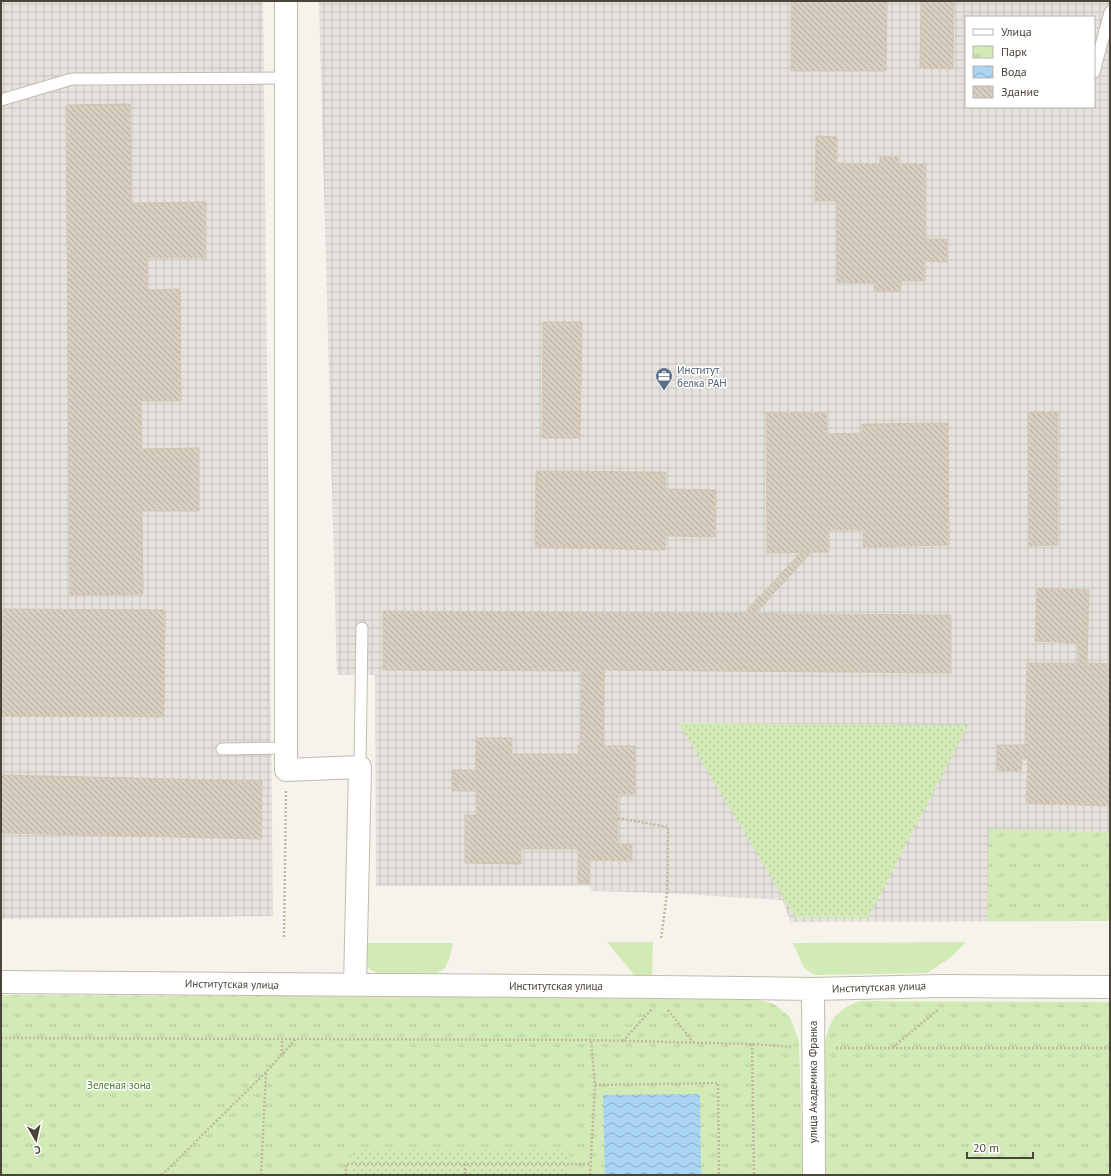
<svg xmlns="http://www.w3.org/2000/svg" width="1111" height="1176" viewBox="0 0 1111 1176" font-family="'PT Sans',sans-serif">
<style>
.industrial{fill:url(#industrial-grid);fill-rule:evenodd}
.grass{fill:#d2eab5}
.park{fill:url(#park-tufts)}
.garden{fill:url(#garden-dots)}
.water{fill:url(#water-waves)}
.building{fill:url(#building-back-hatch);stroke:#d3c7b4}
.lines{fill:none;stroke-linecap:round;stroke-linejoin:round}
.service-casing{stroke:#c2bbae;stroke-width:13}
.minor-casing{stroke:#c2bbae;stroke-width:24}
.path{stroke:#c4b79f;stroke-width:2.5;stroke-dasharray:2 2;stroke-linecap:butt}
.service{stroke:#fff;stroke-width:11}
.minor{stroke:#fff;stroke-width:22}
.labels{text-anchor:middle;stroke-width:3;stroke-linejoin:round;paint-order:stroke}
.service-label{font-size:11px;fill:#4e5e75;stroke:#fff;text-anchor:start}
.street-label{font-size:11px;fill:#4b4439;stroke:#fff}
.park-label{font-size:11px;fill:#4a7f2a;stroke:#fff}
</style>
<defs>
<pattern id="industrial-grid" width="8" height="8" patternUnits="userSpaceOnUse"><rect width="8" height="8" fill="#e6e2dd"/><path d="M0 4h8M4 0v8" fill="none" stroke="#c7c3be"/></pattern>
<pattern id="park-tufts" width="24" height="20" patternUnits="userSpaceOnUse"><rect width="24" height="20" fill="#d2eab5"/><path d="M3 7l-1-3M5 7V3M7 7l1-3M15 17l-1-3M17 17v-4M19 17l1-3" fill="none" stroke="#b6ca9c"/></pattern>
<pattern id="garden-dots" width="8" height="8" patternUnits="userSpaceOnUse"><rect width="8" height="8" fill="#d2eab5"/><path d="M2 2h.1M6 6h.1" fill="none" stroke="#b6ca9c" stroke-width="1.8" stroke-linecap="round"/></pattern>
<pattern id="water-waves" width="16" height="10" patternUnits="userSpaceOnUse"><rect width="16" height="10" fill="#a9d4f2"/><path d="M0 5q4-4 8 0t8 0" fill="none" stroke="#8caec5"/></pattern>
<pattern id="building-back-hatch" width="6" height="6" patternUnits="userSpaceOnUse"><rect width="6" height="6" fill="#d8cfc1"/><path d="M-1 5l2 2M0 0l6 6M5-1l2 2" fill="none" stroke="#b1aa9e"/></pattern>
</defs>
<rect width="100%" height="100%" fill="#f6f3ec"/>
<path class="industrial" d="M1 1H263L273 916 1 919Z
M319 1H1110V921L791 922 782 900 667 893 592 891 589 886H376L375 675H337ZM966 17H1094V107H966Z"/>
<path class="grass" d="M607 942H653L652 975 635 976Z
M966 942 950 958 927 973 815 975 804 968 793 943Z
M363 943H453L450 957 445 968 433 976 381 974 370 970 364 961Z"/>
<path class="park" d="M989 829 1110 832V921H987Z
M1 995 751 998 774 1004 790 1017 799 1041 803 1175H1Z
M859 1001 1110 1002V1175H824L825 1042C831 1017 836 1011 859 1001Z"/>
<path class="garden" d="M679 723 968 725 868 918 795 917Z
M351 1150H570V1175H351Z"/>
<path class="water" d="M700 1094 701 1175H605L603 1095Z"/>
<path class="building" d="M791 1H887L886 71H791Z
M921 1H954L953 69 920 68Z
M130 104 131 203 206 202V258H147V290L180 289 181 401H141L142 449 199 448V511H142L143 594 70 595 66 105Z
M816 136 837 137V163L880 164V157H898V164H926V239H947V262L925 261V281H901V291H874V283L837 282V201H815Z
M543 322H582L580 438H542Z
M1028 412H1058V545L1029 546Z
M766 413H826L827 434 862 433V424L948 423 949 545 863 547V530H829V552L767 553Z
M536 471 666 472V489L716 490 715 537 666 536 665 550 535 547Z
M801 552 811 553 755 614 744 613Z
M1037 588 1089 590 1087 663 1110 664V806L1026 803 1028 759H1022L1021 771 997 770V745H1025L1027 663H1078V643L1035 641Z
M3 609 165 610 164 717 2 716Z
M383 611 951 615V673L604 670 603 746H635V794H618V844H632V861L590 860V883H578V849H521V864L465 863V815H477V791H452V770H476V738H512V754H578V745H581L582 671 383 670Z
M1 775 262 781 261 839 1 833Z"/>
<g class="lines">
<defs>
<path id="service" d="M1094 72 1110 12
M1 100 72 79 286 78
M222 749 286 748
M360 767 362 628"/>
<path id="minor" d="M286 1V770L360 767 355 985
M1 982 660 987 813 989 939 986 1110 987
M813 989 814 1175"/>
</defs>
<use href="#service" class="service-casing"/>
<use href="#minor" class="minor-casing"/>
<path class="path" d="M618 818 668 827 667 893 661 939
M284 937 286 791
M668 1010 693 1042
M1 1038 591 1040 752 1044 792 1047
M623 1041 652 1009
M752 1044 754 1175
M893 1047 939 1009
M836 1048H1110
M282 1055V1039
M595 1085 718 1083 719 1175
M465 1164V1175
M162 1175 266 1072 296 1039
M261 1175 266 1073
M346 1175V1164H590
M590 1175 595 1085 591 1040"/>
<use href="#service" class="service"/>
<use href="#minor" class="minor"/>
</g>
<defs>
<symbol id="office-pin" viewBox="-11 -11 22 30"><path d="M0 17L-7.5 6A9.5 9.5 0 1 1 7.5 6Z" fill="#5c6f8a" stroke="#fff"/><path d="M-6-3h4V-5.5h4V-3h4V5H-6ZM-1-4.5V-3h2v-1.5ZM-6 0V1H6V0Z" fill="#fff"/></symbol>
</defs>
<g fill-rule="evenodd">
<use href="#office-pin" x="654" y="366" width="20" height="27"/>
</g>
<g class="labels">
<g class="service-label">
<text x="677" y="374">Институт<tspan x="677" dy="13">белка РАН</tspan></text>
</g>
<g class="street-label">
<text transform="translate(232 984) rotate(1)" y="4">Институтская улица</text>
<text x="556" y="990">Институтская улица</text>
<text transform="translate(879 987) rotate(-2)" y="4">Институтская улица</text>
<text transform="translate(813 1082) rotate(-90)" y="4">улица Академика Франка</text>
</g>
<g class="park-label">
<text x="119" y="1089">Зеленая зона</text>
</g>
</g>
<rect width="1111" height="1176" fill="none" stroke="#4b4439" stroke-width="4"/>
<rect x="965" y="16" width="130" height="92" fill="#ffffff" stroke="#b7b4b0"/>
<rect x="973" y="29" width="20" height="6" fill="#ffffff" stroke="#b7b4b0"/>
<text x="1001" y="36" font-size="12" fill="#4b4439">Улица</text>
<rect x="973" y="46" width="20" height="12" fill="url(#park-tufts)" stroke="#b7b4b0"/>
<text x="1001" y="56" font-size="12" fill="#4b4439">Парк</text>
<rect x="973" y="66" width="20" height="12" fill="url(#water-waves)" stroke="#b7b4b0"/>
<text x="1001" y="76" font-size="12" fill="#4b4439">Вода</text>
<rect x="973" y="86" width="20" height="12" fill="url(#building-back-hatch)" stroke="#b7b4b0"/>
<text x="1001" y="96" font-size="12" fill="#4b4439">Здание</text>
<g transform="translate(36 1140) rotate(171)" stroke="#ffffff" stroke-width="3" paint-order="stroke">
<path d="M0-3L7 15L0 10L-7 15Z" fill="#4b4439"/>
<text y="-6" font-size="11" font-weight="bold" text-anchor="middle" fill="#4b4439">С</text>
</g>
<path d="M967 1152v6h66v-6" fill="none" stroke="#4b4439" stroke-width="2"/>
<text x="973" y="1152" font-size="12" fill="#4b4439" stroke="#ffffff" stroke-width="3" paint-order="stroke">20 m</text>
</svg>
